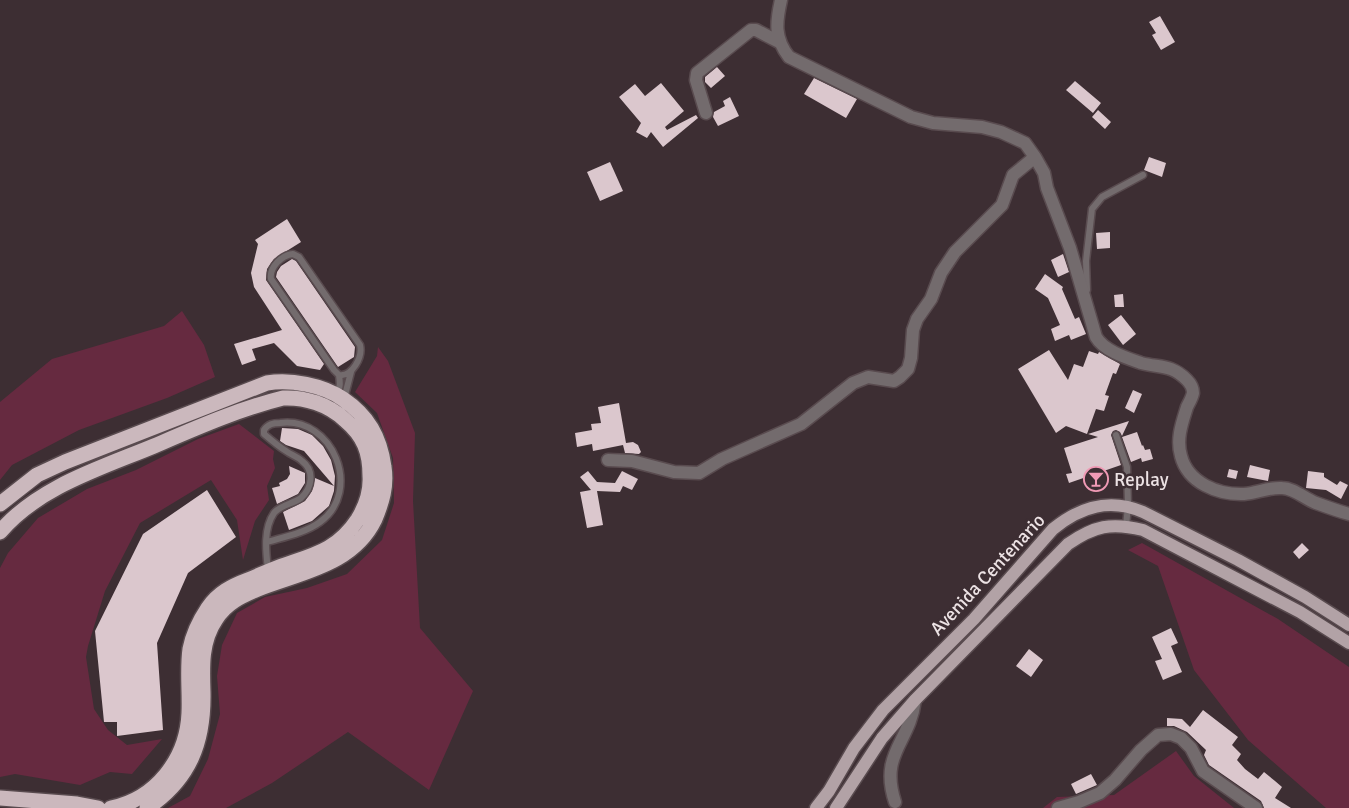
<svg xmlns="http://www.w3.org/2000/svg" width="1349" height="808" viewBox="0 0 1349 808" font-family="Signika,sans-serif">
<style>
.green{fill:#662a40}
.building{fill:#dbc7cd}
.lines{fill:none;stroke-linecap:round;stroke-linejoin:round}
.lane-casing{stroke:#594b4f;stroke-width:9}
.street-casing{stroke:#594b4f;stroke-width:15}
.primary-casing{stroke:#594b4f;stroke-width:15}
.highway-casing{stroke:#594b4f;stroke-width:18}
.lane{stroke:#736b6d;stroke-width:6}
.street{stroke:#736b6d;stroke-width:12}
.primary{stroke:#b2a2a6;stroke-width:12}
.highway{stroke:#cbb8bd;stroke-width:15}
.labels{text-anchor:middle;stroke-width:5;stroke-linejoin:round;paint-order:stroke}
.poi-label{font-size:19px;fill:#ede3e5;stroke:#3d2e33;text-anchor:start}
.street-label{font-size:19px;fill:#ede3e5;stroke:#3d2e33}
</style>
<rect width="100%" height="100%" fill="#3d2e33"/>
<path class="green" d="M182 311 204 345 215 377 167 398 79 430 12 465 0 480V402L52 359 164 326Z
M378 347 388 361 415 433 413 501 420 628 473 691 429 790 348 732 272 783 226 808H168L190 796 208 759 220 714 217 676 222 645 237 613 265 597 307 588 347 574 382 540 394 503 393 458 377 413 355 392 377 356Z
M239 424 274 451 273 459 275 468 267 486 269 500 255 521 243 560 237 520 211 480 140 523 105 591 88 646 86 657 94 709 108 730 127 745 162 739 132 774 110 772 80 785 15 774 0 777V568L8 553 38 518 87 489 136 470 198 439Z
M1142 543 1278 619 1349 667V808H1326L1248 740 1194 670 1158 566 1128 550Z
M1176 751 1194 776 1234 808H1043L1057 797 1114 795Z"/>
<path class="building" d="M1160 16 1175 42 1161 50 1152 35 1156 33 1149 22Z
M717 67 725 76 711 88 705 82V77Z
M814 78 857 99 846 118 804 94Z
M1075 81 1101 103 1093 113 1066 90Z
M661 83 684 111 665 127 667 130 696 115 698 118 663 147 651 132 647 138 636 132 641 123 619 97 635 84 645 96Z
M730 97 739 116 718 126 713 117 714 112 725 106 723 101Z
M1098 110 1111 122 1105 129 1092 117Z
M1149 157 1166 163 1162 177 1144 170Z
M610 162 623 191 600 201 587 172Z
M287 219 301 242 274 259 267 269 266 280 324 364 320 370 297 366 274 343 252 349 256 360 242 365 234 344 282 330 254 287 251 273 258 244 255 240Z
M1110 232V248L1097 249 1096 233Z
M1063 254 1069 272 1058 277 1051 260Z
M292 259 296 261 355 347 354 357 338 367 276 277 277 272 281 266Z
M1045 274 1063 287 1062 289 1075 319 1079 317 1086 334 1071 340 1069 335 1055 341 1051 329 1060 325 1048 298 1035 289Z
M1123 294 1124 307H1115L1114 295Z
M1121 315 1136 334 1123 345 1108 325Z
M1049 350 1068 380 1074 364 1083 367 1089 351 1098 354 1099 352 1120 364 1116 374 1113 373 1105 395 1109 396 1104 411 1096 409 1087 434 1066 426 1056 433 1018 369Z
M1133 390 1142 394 1134 413 1125 408Z
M619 403 626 443 633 442 638 445 641 452 639 454 625 453 623 445 593 451 592 444 577 447 575 433 592 430 591 424 601 423 598 407Z
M1129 421 1122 436 1120 432 1116 430 1113 431 1111 435 1121 465 1069 483 1066 474 1072 473 1064 448 1098 437 1088 434Z
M282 428 298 429 312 435 323 446 331 460 335 476 334 491 329 506 312 521 289 530 283 512 305 501 312 491 315 478 334 486 304 451 286 445 280 441Z
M1137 432 1142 446 1143 445 1145 450 1150 449 1153 459 1142 462 1141 458 1131 462 1122 437Z
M1250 465 1270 470 1268 481 1247 477Z
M289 466 305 473V483L298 494 277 504 272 488 280 486 279 483 287 479 290 474Z
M1229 469 1238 471 1236 479 1227 477Z
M588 471 597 482 615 483 622 471 638 479 632 490 623 486 620 492 597 491 603 525 587 528 580 492 591 490 580 477Z
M1308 471 1324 473V477L1337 485 1340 481 1348 485 1341 499 1326 490 1306 488Z
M207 490 236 537 188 573 157 643 163 730 117 736V722H104L95 631 143 534Z
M1302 543 1309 550 1299 559 1293 552Z
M1171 628 1178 643 1171 646 1182 672 1163 680 1155 661 1162 659 1152 637Z
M1029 649 1043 660 1031 677 1016 666Z
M1203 710 1238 737 1232 745 1241 754 1237 760 1245 769 1258 779 1264 772 1275 781 1282 787 1275 798 1291 808H1264L1261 801 1209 765 1204 755 1206 750 1187 732 1174 726H1167V718L1182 719 1190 727Z
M1091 774 1097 785 1076 794 1071 784Z"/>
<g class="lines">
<defs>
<path id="lane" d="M293 254 299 257 360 345C363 357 352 377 339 375L334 370 271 279C269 267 282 255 293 254Z
M1087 290 1086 261 1092 209 1102 197 1143 175
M336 394C341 388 340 382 339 375
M344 399 351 372
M1116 435 1127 467 1128 506 1126 526
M267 542C284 537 305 533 320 522 363 491 333 416 280 423 273 423 268 424 264 430V434C271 440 278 446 286 451 291 455 297 456 302 461 315 471 312 488 301 498 293 504 280 505 274 513 263 529 266 552 268 570"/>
<path id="street" d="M781 0C776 22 774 38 789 57L911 117 933 123 982 127 1001 132 1025 143 1035 157 1044 173 1047 188 1070 248 1096 337C1104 351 1127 358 1141 363 1160 368 1171 364 1187 380 1191 384 1193 387 1193 393 1192 398 1189 403 1187 407 1182 423 1176 439 1181 456 1188 483 1218 495 1244 494 1257 493 1269 487 1282 488 1294 488 1305 499 1316 503 1327 507 1338 511 1349 514
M706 113 696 80 697 73 751 30H756L779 42
M608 460 632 461 674 472 699 473 722 459 801 424 853 383 868 377 894 381 900 377 908 369 911 358 913 330 917 319 931 299 941 273 955 252 1002 205 1013 175 1035 157
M895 802C879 753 910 743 915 700
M1058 808 1079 802 1100 793 1115 780 1141 750 1158 735 1171 734 1181 738 1191 748 1203 771 1256 808"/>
<path id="primary" d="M816 808 829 791 854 748 883 710 974 619 1053 529C1081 506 1110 498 1143 512L1238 560 1305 597 1349 625
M836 808 882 738 915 700 1068 544C1094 526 1111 522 1143 530L1300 612 1349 643"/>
<path id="highway" d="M0 504 37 475 65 462 267 383C290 379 323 385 343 399 368 416 380 437 384 467 387 486 382 502 375 519 353 565 301 572 258 589 241 596 226 603 216 619 201 641 202 666 203 692 204 742 190 779 147 808
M0 532C38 487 101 468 154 446 196 428 239 409 283 398 305 397 328 404 345 420 364 436 370 452 370 476 371 492 366 506 358 519 337 551 313 555 279 567 268 571 258 576 248 580 232 586 218 593 208 608 200 620 193 634 190 649 187 670 190 692 189 713 187 759 156 799 111 808
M0 798 77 804 98 808"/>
</defs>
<use href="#lane" class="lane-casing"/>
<use href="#street" class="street-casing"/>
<use href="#primary" class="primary-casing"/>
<use href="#highway" class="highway-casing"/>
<use href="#lane" class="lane"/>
<use href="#street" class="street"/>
<use href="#primary" class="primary"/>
<use href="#highway" class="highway"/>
</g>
<defs>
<symbol id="bar-ring" viewBox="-11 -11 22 22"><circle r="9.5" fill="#3d2e33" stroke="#f09ab5" stroke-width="1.5"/><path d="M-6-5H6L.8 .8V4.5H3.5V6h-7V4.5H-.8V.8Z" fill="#f09ab5"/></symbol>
</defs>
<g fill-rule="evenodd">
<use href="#bar-ring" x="1082" y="465" width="28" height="28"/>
</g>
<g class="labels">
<g class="poi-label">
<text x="1114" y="486">Replay</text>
</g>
<g class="street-label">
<text transform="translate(987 574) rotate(-47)" y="7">Avenida Centenario</text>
</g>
</g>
</svg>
